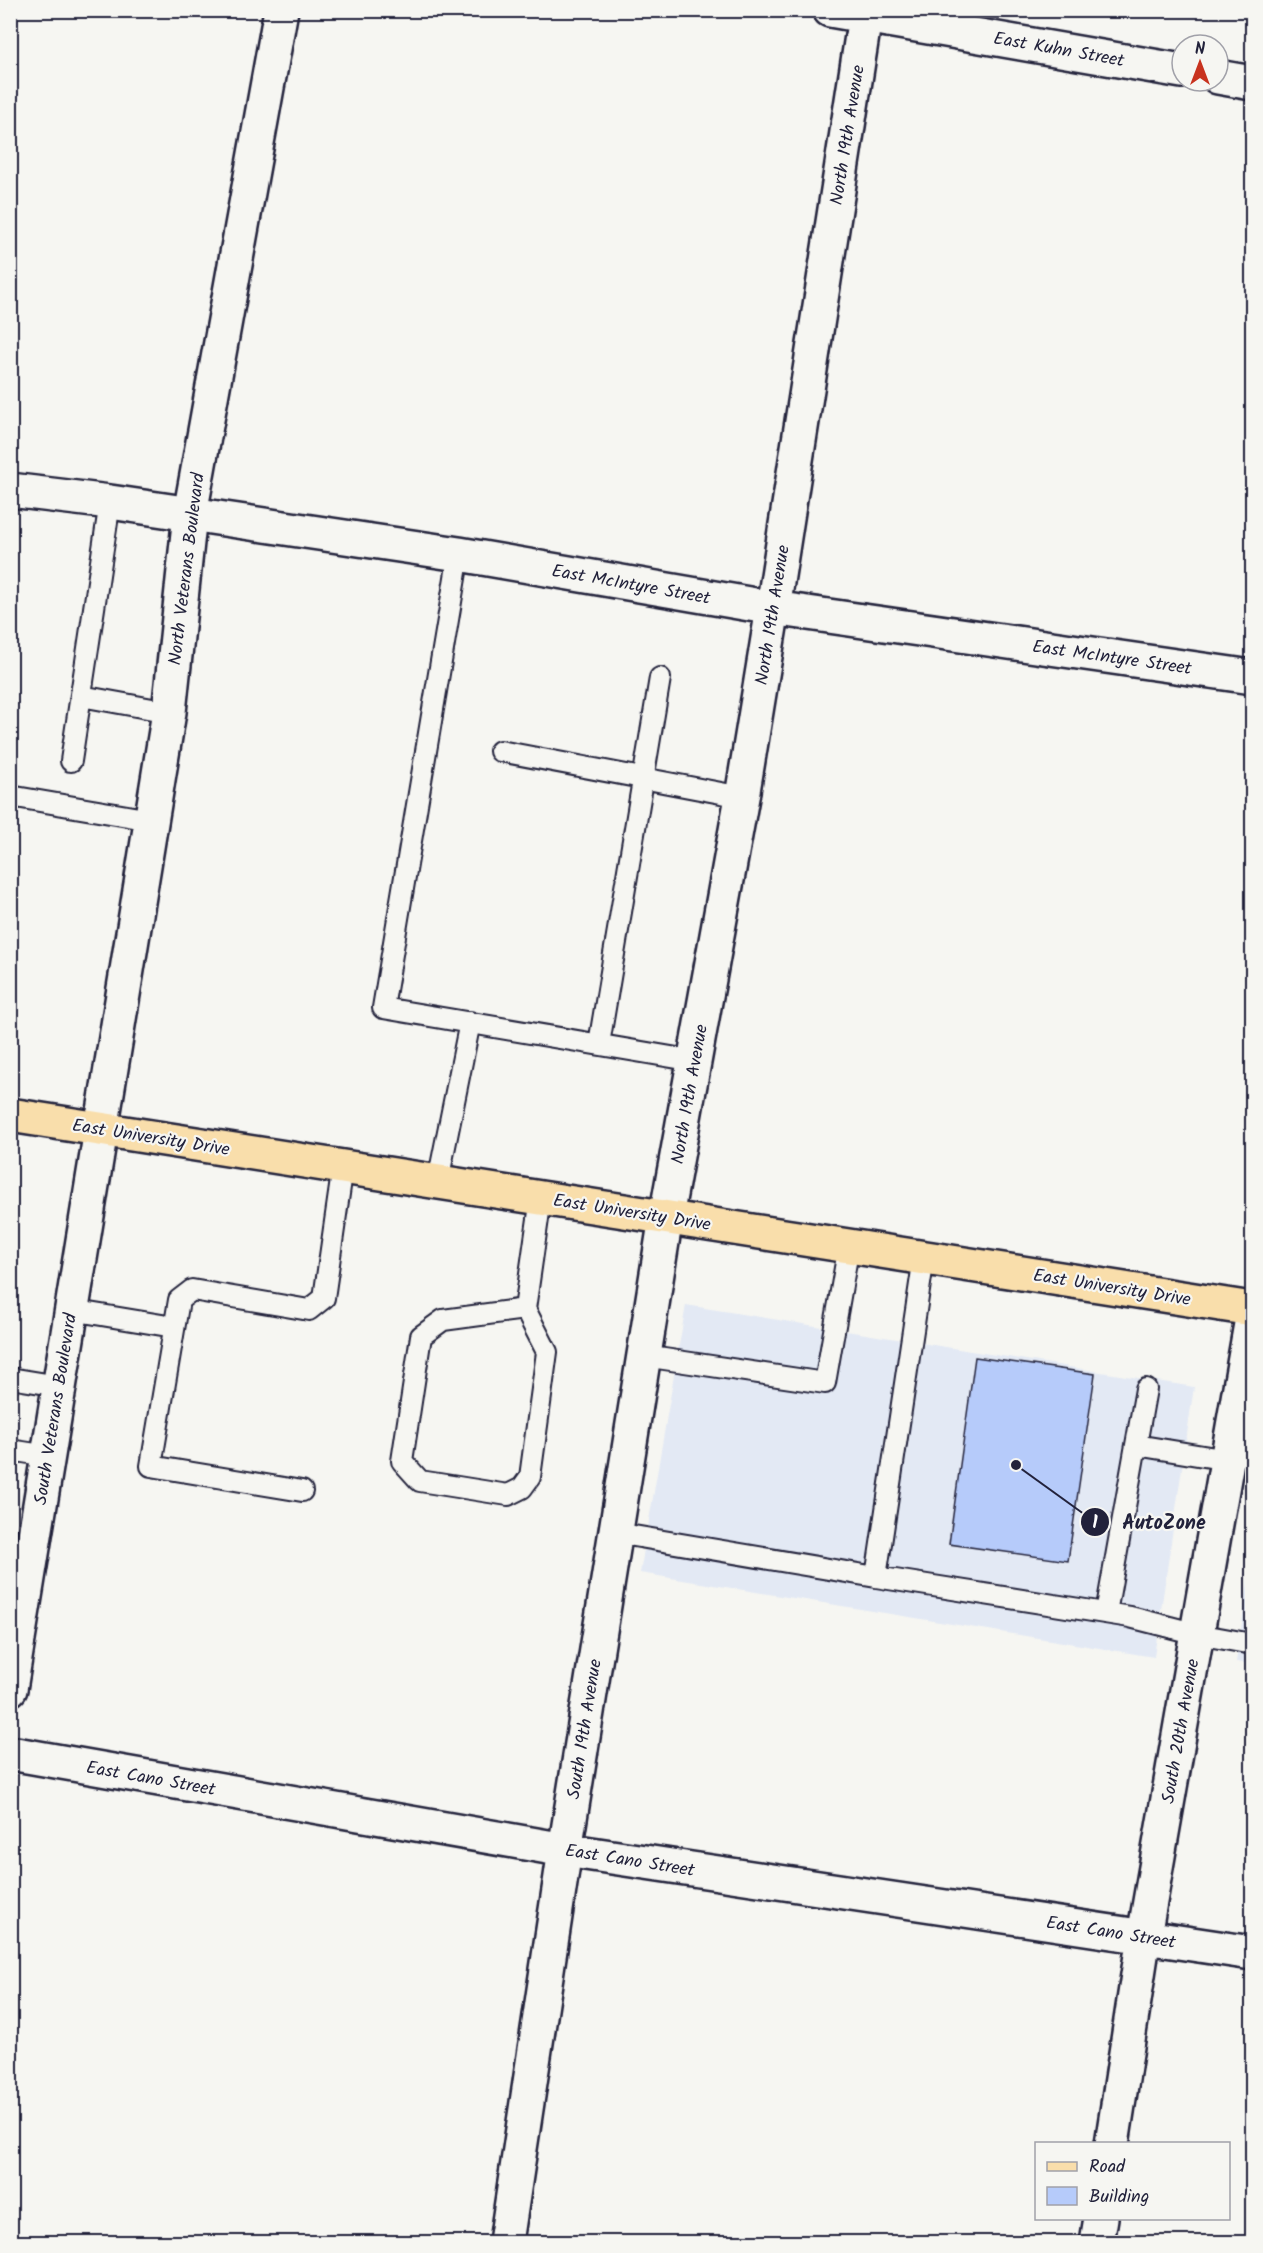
<svg xmlns="http://www.w3.org/2000/svg" width="1263" height="2253" viewBox="0 0 1263 2253" font-family="Kalam,sans-serif">
<style>
.built{fill:#e3e9f4}
.building{fill:#b6cbfa;stroke:#22223b;stroke-width:1.5}
.lines{fill:none;stroke-linecap:round;stroke-linejoin:round}
.lane-casing{stroke:#22223b;stroke-width:24}
.street-casing{stroke:#22223b;stroke-width:38}
.secondary-casing{stroke:#22223b;stroke-width:38}
.primary-casing{stroke:#22223b;stroke-width:38}
.lane{stroke:#f6f6f2;stroke-width:20}
.street{stroke:#f6f6f2;stroke-width:33}
.secondary{stroke:#f6f6f2;stroke-width:33}
.primary{stroke:#f9deab;stroke-width:33}
.labels{text-anchor:middle;stroke-width:4.5;stroke-linejoin:round;paint-order:stroke}
.street-label{font-size:18px;fill:#22223b;stroke:#f6f6f2}
.leader{fill:none;stroke:#22223b;stroke-width:2}
.callout-dot{fill:#22223b;stroke:#f6f6f2;stroke-width:2}
.mark-label{font-size:18px;text-anchor:middle;font-weight:bold;fill:#fff}
.callout-label{font-size:20px;text-anchor:middle;font-weight:bold;fill:#22223b;stroke:#f6f6f2;stroke-width:4.5;stroke-linejoin:round;paint-order:stroke}
</style>
<rect width="100%" height="100%" fill="#f6f6f2"/>
<filter id="ink" filterUnits="userSpaceOnUse"><feTurbulence type="fractalNoise" baseFrequency=".0167" numOctaves="2"/><feDisplacementMap in="SourceGraphic" scale="12" xChannelSelector="R" yChannelSelector="G"/><feConvolveMatrix kernelMatrix="1 2 1 2 8 2 1 2 1" color-interpolation-filters="sRGB"/></filter>
<g filter="url(#ink)">
<path class="built" d="M686 1305 1194 1387 1154 1657 640 1573Z
M1252 1556V1664L1236 1662Z"/>
<path class="building" d="M975 1357 1095 1374 1068 1561 949 1544Z"/>
<g class="lines">
<defs>
<path id="lane" d="M459 554 383 1008 695 1061
M81 696 169 712
M500 751 742 797
M71 761 110 502
M10 796 151 820
M599 1044 660 678
M438 1181 470 1022
M924 1257 876 1577 1130 1617 1197 1634 1252 1644
M525 1309 443 1320 421 1336 402 1461 420 1481 508 1495 522 1488 530 1477 547 1352 525 1309 541 1198
M71 1310 174 1327
M644 1356 825 1383 849 1245
M10 1378 59 1386
M1136 1445 1228 1460
M10 1450 48 1456
M302 1491 151 1466 179 1300 192 1290 309 1310 324 1298 343 1166
M616 1533 876 1577
M1106 1613 1146 1389"/>
<path id="street" d="M830 10 1182 71
M1218 77 1252 83
M10 490 110 502 459 554 773 608 1252 677
M10 1753 565 1850 1252 1953
M1112 2144 1144 1936 1252 1318
M506 2242 565 1850 666 1217 742 797 773 608 866 10
M1097 2242 1101 2218"/>
<path id="secondary" d="M10 1689 169 712 190 514 281 10"/>
<path id="primary" d="M10 1115 1252 1309"/>
</defs>
<use href="#lane" class="lane-casing"/>
<use href="#street" class="street-casing"/>
<use href="#secondary" class="secondary-casing"/>
<use href="#primary" class="primary-casing"/>
<use href="#lane" class="lane"/>
<use href="#street" class="street"/>
<use href="#secondary" class="secondary"/>
<use href="#primary" class="primary"/>
</g>
</g>
<g class="labels">
<g class="street-label">
<text transform="translate(1059 49) rotate(10)" y="6">East Kuhn Street</text>
<text transform="translate(847 135) rotate(-81)" y="6">North 19th Avenue</text>
<text transform="translate(186 569) rotate(-83)" y="6">North Veterans Boulevard</text>
<text transform="translate(631 584) rotate(10)" y="6">East McIntyre Street</text>
<text transform="translate(772 615) rotate(-81)" y="6">North 19th Avenue</text>
<text transform="translate(1112 657) rotate(8)" y="6">East McIntyre Street</text>
<text transform="translate(689 1094) rotate(-80)" y="6">North 19th Avenue</text>
<text transform="translate(151 1137) rotate(9)" y="6">East University Drive</text>
<text transform="translate(632 1212) rotate(9)" y="6">East University Drive</text>
<text transform="translate(1112 1287) rotate(9)" y="6">East University Drive</text>
<text transform="translate(55 1409) rotate(-81)" y="6">South Veterans Boulevard</text>
<text transform="translate(584 1729) rotate(-81)" y="6">South 19th Avenue</text>
<text transform="translate(1180 1731) rotate(-80)" y="6">South 20th Avenue</text>
<text transform="translate(151 1778) rotate(10)" y="6">East Cano Street</text>
<text transform="translate(630 1860) rotate(9)" y="6">East Cano Street</text>
<text transform="translate(1111 1932) rotate(9)" y="6">East Cano Street</text>
</g>
</g>
<path class="leader" d="M1016 1465L1095 1522"/>
<g class="callout-dot">
<circle cx="1016" cy="1465" r="6"/>
<circle cx="1095" cy="1522" r="15"/>
</g>
<g class="mark-label">
<text x="1095" y="1528">1</text>
</g>
<g class="callout-label">
<text x="1164" y="1529">AutoZone</text>
</g>
<rect width="1263" height="2253" fill="none" stroke="#f6f6f2" stroke-width="36"/>
<rect x="18" y="18" width="1227" height="2217" fill="none" stroke="#22223b" stroke-width="2" filter="url(#ink)"/>
<rect x="1035" y="2142" width="195" height="78" fill="#f6f6f2" stroke="#a1a1a9" stroke-width="1.5"/>
<rect x="1047" y="2162" width="30" height="9" fill="#f9deab" stroke="#a1a1a9" stroke-width="1.5"/>
<text x="1089" y="2172" font-size="18" fill="#22223b">Road</text>
<rect x="1047" y="2187" width="30" height="18" fill="#b6cbfa" stroke="#a1a1a9" stroke-width="1.5"/>
<text x="1089" y="2202" font-size="18" fill="#22223b">Building</text>
<g transform="translate(1200 63)"><circle r="28" fill="#f6f6f2" stroke="#a1a1a9" stroke-width="1.5"/>
<path d="M0-4.5L10 22L0 15L-10 22Z" fill="#c8321e"/>
<text y="-9" font-size="16" font-weight="bold" text-anchor="middle" fill="#22223b">N</text>
</g>
</svg>
